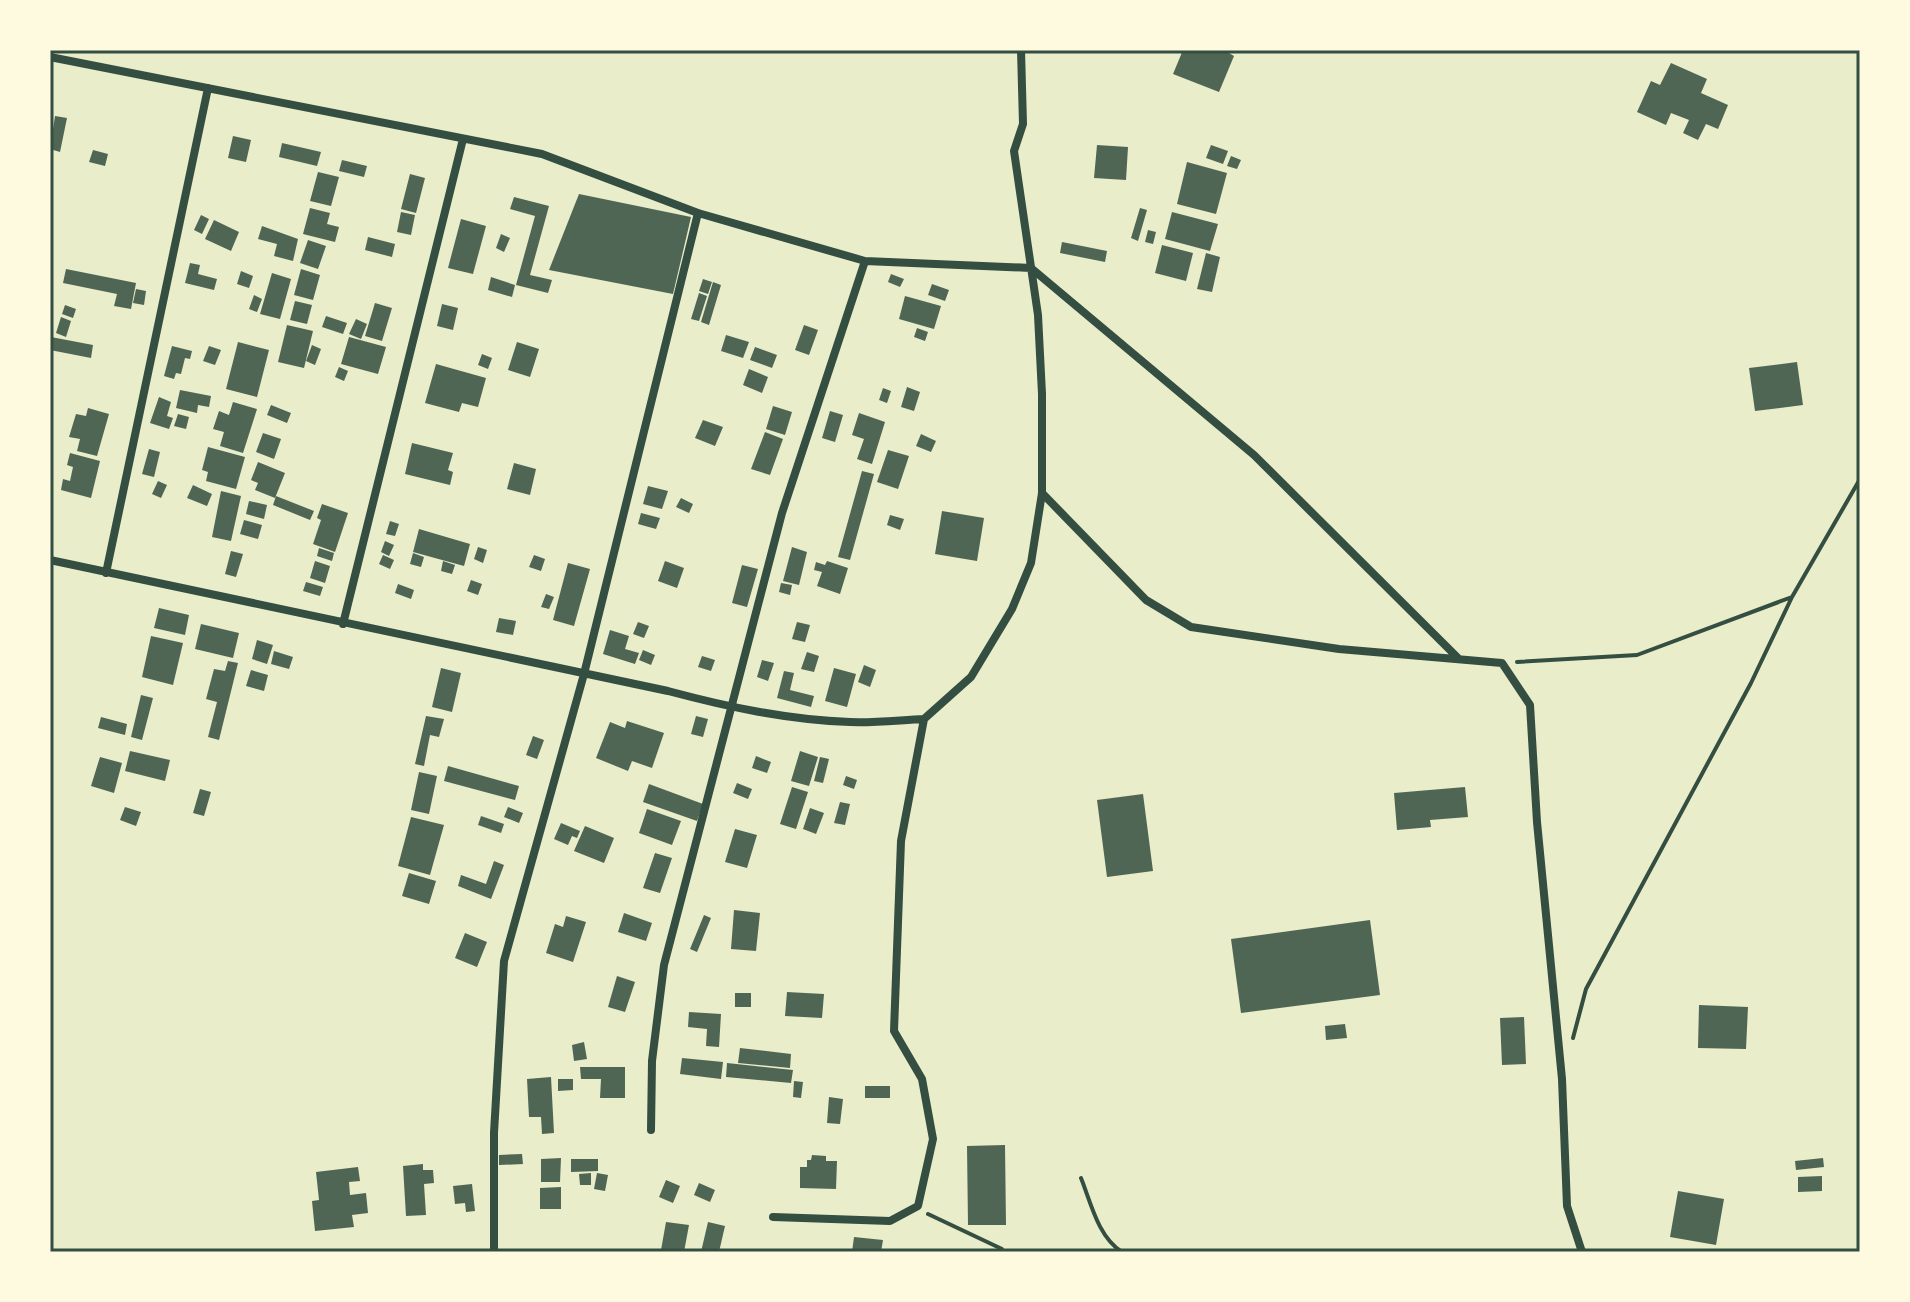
<svg xmlns="http://www.w3.org/2000/svg" width="1910" height="1302" viewBox="0 0 1910 1302" font-family="'Space Grotesk',sans-serif">
<style>
.building{fill:#4f6655}
.lines{fill:none;stroke-linecap:round;stroke-linejoin:round}
.path{stroke:#344e41;stroke-width:4}
.minor{stroke:#344e41;stroke-width:8}
.neatline{fill:none;stroke:#344e41;stroke-width:3}
</style>
<rect width="100%" height="100%" fill="#e9edc9"/>
<path class="building" d="M1183 50H1224L1234 56 1219 92 1173 74Z
M1671 63 1707 79 1701 93 1728 105 1718 129 1706 124 1698 140 1683 133 1689 120 1671 113 1666 125 1637 112 1651 81 1660 85Z
M55 116 67 118 60 152 50 149Z
M233 136 251 140 246 162 228 158Z
M282 143 321 152 317 166 279 157Z
M1097 145 1128 147 1126 180 1094 178Z
M1211 145 1228 151 1223 164 1206 158Z
M93 150 108 154 105 166 89 162Z
M1231 156 1241 160 1237 169 1227 166Z
M342 160 367 166 364 177 339 171Z
M1187 162 1227 173 1216 214 1177 204Z
M318 172 339 177 331 206 310 201Z
M410 174 425 178 416 213 401 209Z
M579 194 691 217 673 294 549 270Z
M514 197 549 206 530 275 552 280 548 293 516 285 535 216 510 209Z
M310 208 330 213 327 224 339 227 335 242 303 234Z
M1140 208 1147 210 1138 241 1131 238Z
M401 212 415 215 411 235 397 232Z
M1172 212 1218 224 1210 251 1165 239Z
M201 215 209 219 202 234 194 230Z
M461 219 486 226 473 274 448 268Z
M214 220 239 232 231 251 205 239Z
M262 226 298 239 293 261 274 256 277 244 258 239Z
M1148 230 1156 232 1153 244 1145 242Z
M501 234 510 238 504 252 496 248Z
M368 237 395 244 392 257 365 250Z
M308 240 326 246 318 269 300 263Z
M1062 242 1107 251 1105 262 1060 253Z
M1162 245 1193 253 1186 281 1155 273Z
M1206 253 1220 257 1212 292 1197 289Z
M190 263 200 265 198 274 217 279 214 290 185 283Z
M66 269 136 283 131 309 114 306 117 294 63 283Z
M301 269 320 275 313 300 294 295Z
M241 271 253 276 249 288 237 284Z
M272 273 291 279 280 319 260 314Z
M891 274 904 279 900 287 888 282Z
M491 277 515 285 512 297 488 290Z
M703 279 712 282 708 294 699 291Z
M713 282 721 285 709 325 701 322Z
M932 284 949 290 945 301 928 295Z
M136 289 146 291 144 305 133 303Z
M699 293 707 296 699 321 691 319Z
M254 295 262 299 257 312 249 309Z
M905 296 941 306 934 329 899 319Z
M295 301 312 305 307 324 290 320Z
M375 303 392 308 382 341 365 336Z
M442 304 458 308 453 330 437 326Z
M65 305 76 309 73 318 62 314Z
M326 316 347 323 343 334 322 327Z
M61 317 71 321 66 337 56 333Z
M356 319 367 324 361 339 349 334Z
M287 325 313 331 304 368 278 362Z
M804 325 818 330 809 355 795 350Z
M917 328 928 332 925 341 914 337Z
M726 335 749 342 743 358 721 351Z
M51 337 93 345 91 358 50 350Z
M349 337 386 347 378 374 341 364Z
M238 342 269 350 257 397 226 389Z
M517 342 539 349 530 377 508 370Z
M312 345 321 349 315 365 306 361Z
M172 346 192 351 190 359 185 358 181 374 176 373 174 379 164 376Z
M209 346 221 350 215 365 203 361Z
M755 347 777 355 772 368 750 360Z
M482 354 492 358 488 369 478 365Z
M1797 362 1803 405 1755 411 1749 368Z
M436 364 486 378 478 407 462 403 459 412 425 403Z
M339 367 348 371 344 381 335 377Z
M749 369 768 377 762 393 743 385Z
M907 387 920 392 914 411 901 407Z
M883 388 891 391 887 403 879 400Z
M180 390 211 396 209 407 198 405 197 413 176 408Z
M159 397 171 402 167 416 173 418 169 429 150 423Z
M233 402 257 409 243 453 220 446 224 432 213 429 219 411 229 415Z
M271 405 291 413 287 423 267 415Z
M773 406 792 412 785 435 766 429Z
M88 408 109 414 97 456 77 451 80 439 69 437 76 414 86 416Z
M830 411 843 415 835 442 822 438Z
M859 413 885 422 872 464 857 459 864 439 852 435Z
M178 414 189 417 186 429 174 426Z
M703 420 723 427 715 446 695 438Z
M765 432 783 439 770 475 751 469Z
M263 433 281 439 274 459 256 452Z
M921 434 936 441 931 452 916 446Z
M412 443 453 453 448 470 453 472 450 485 405 474Z
M208 447 245 457 236 489 206 481 208 472 202 470Z
M149 449 160 452 154 477 142 474Z
M888 450 909 456 898 489 877 482Z
M70 453 100 461 91 498 61 490 63 479 70 481 73 467 67 465Z
M258 462 285 473 275 498 255 490 258 483 251 480Z
M514 463 536 469 530 495 507 489Z
M862 471 874 474 850 560 838 557Z
M158 481 167 485 161 498 152 494Z
M193 485 212 494 207 506 187 498Z
M648 486 668 491 662 509 643 504Z
M221 491 241 496 231 541 212 537Z
M276 496 314 511 310 520 273 505Z
M681 498 693 504 689 513 676 507Z
M249 501 267 505 264 519 246 514Z
M322 504 348 513 335 552 313 544 321 520 317 518Z
M942 511 984 518 977 561 935 554Z
M641 513 660 518 656 529 638 524Z
M890 515 904 519 900 530 887 525Z
M244 520 262 525 258 539 240 534Z
M390 521 399 524 395 536 386 534Z
M419 529 470 544 464 566 413 552Z
M385 541 394 545 389 556 381 552Z
M478 547 487 550 483 563 474 559Z
M792 547 807 552 799 585 783 581Z
M319 548 334 553 332 561 317 556Z
M231 551 243 554 236 577 225 574Z
M413 553 424 557 421 567 410 564Z
M383 555 394 560 390 569 379 564Z
M534 555 545 559 541 571 529 567Z
M315 561 330 566 325 583 310 578Z
M443 561 455 565 452 574 441 571Z
M665 561 684 568 677 588 658 581Z
M827 561 848 568 840 594 817 586 822 572 814 570 816 562 825 565Z
M568 563 590 569 574 626 553 620Z
M742 565 758 569 747 607 732 603Z
M471 580 482 584 478 595 467 591Z
M306 582 323 587 320 596 303 591Z
M781 583 792 585 790 595 779 592Z
M398 584 414 590 411 599 395 593Z
M546 594 554 597 549 609 541 607Z
M159 608 189 615 185 635 154 628Z
M499 618 516 621 513 635 496 632Z
M638 622 649 626 644 638 633 634Z
M797 622 810 625 805 642 792 639Z
M201 624 239 633 233 658 195 649Z
M610 630 629 636 625 649 639 653 635 664 603 654Z
M151 636 183 643 173 685 142 677Z
M257 640 273 645 267 664 252 659Z
M643 650 655 655 651 665 639 660Z
M274 651 293 657 289 669 271 664Z
M807 652 819 656 814 672 801 669Z
M702 656 715 660 711 671 698 667Z
M762 660 774 663 768 681 757 677Z
M228 661 238 663 219 740 208 737 217 702 206 699 214 669 225 671Z
M864 665 876 670 870 687 858 682Z
M441 668 461 673 452 712 432 707Z
M834 668 856 674 847 707 825 701Z
M251 670 268 675 264 691 246 686Z
M784 671 794 673 790 690 814 696 811 707 777 698Z
M141 695 153 698 142 740 131 737Z
M426 716 444 719 439 737 430 735 424 766 415 764Z
M696 716 708 719 703 737 691 734Z
M101 717 127 724 125 735 98 728Z
M627 721 664 733 652 768 632 761 628 771 596 758 610 722 625 728Z
M533 736 544 740 537 759 526 755Z
M130 751 170 760 165 781 125 771Z
M800 751 818 757 809 786 791 781Z
M756 756 771 762 767 773 752 768Z
M100 757 122 763 114 793 91 786Z
M820 757 829 759 823 783 814 781Z
M448 766 519 786 515 800 444 781Z
M419 772 437 776 429 814 411 810Z
M846 776 857 780 854 789 843 785Z
M737 783 752 789 748 799 733 793Z
M649 784 703 804 697 821 643 802Z
M792 787 808 792 796 829 780 824Z
M1465 787 1468 817 1430 820 1431 827 1397 830 1394 793Z
M200 789 211 792 204 816 193 813Z
M1143 794 1153 871 1107 877 1097 800Z
M840 802 850 804 845 825 834 823Z
M125 807 141 812 136 826 120 820Z
M508 807 523 813 519 823 504 817Z
M810 808 824 813 816 834 803 829Z
M647 809 681 821 672 845 639 833Z
M481 816 504 824 501 833 478 825Z
M411 817 444 825 430 875 398 866Z
M561 823 580 831 577 838 572 836 568 845 554 839Z
M585 826 614 838 604 863 574 851Z
M735 829 757 835 747 868 725 862Z
M655 853 672 858 660 893 643 888Z
M494 861 504 865 491 899 458 886 461 875 486 884Z
M409 873 436 881 429 904 402 896Z
M734 910 760 913 756 951 731 949Z
M624 913 652 923 646 941 618 932Z
M704 915 711 918 697 952 690 949Z
M566 916 586 922 573 962 546 953 555 924 563 927Z
M1370 920 1380 995 1241 1013 1231 939Z
M465 933 487 942 477 967 455 958Z
M617 976 635 982 625 1012 608 1007Z
M787 992 824 994 822 1018 785 1016Z
M735 993H751V1007H735Z
M1699 1005 1748 1007 1746 1049 1698 1048Z
M689 1012 721 1014 719 1047 706 1046 707 1029 688 1027Z
M1524 1017 1526 1064 1502 1065 1500 1018Z
M1345 1024 1347 1038 1326 1040 1325 1026Z
M584 1042 587 1059 574 1061 572 1045Z
M740 1048 791 1054 790 1068 738 1063Z
M682 1058 723 1062 721 1079 680 1074Z
M727 1063 793 1070 791 1083 726 1077Z
M580 1067H625V1098H600L601 1079H581Z
M551 1077 554 1133 542 1134 541 1117H529L527 1079Z
M558 1079H573V1090L558 1091Z
M794 1081 803 1082 801 1098 793 1097Z
M865 1086H890V1098H865Z
M829 1097 843 1099 840 1124 827 1123Z
M1005 1145 1006 1225H968L967 1146Z
M522 1154 523 1164 499 1165V1155Z
M812 1155 826 1156V1161H837L836 1189 800 1188V1167H807V1160H811Z
M561 1158 560 1182H541V1159Z
M1823 1158 1824 1167 1796 1170 1795 1161Z
M571 1159H598V1171L571 1172Z
M423 1164V1170H433L434 1183 424 1184 426 1215 406 1216 403 1166Z
M358 1167 360 1181 349 1182 350 1195 366 1193 368 1213 352 1215 354 1227 315 1231 312 1201 319 1200 316 1172Z
M591 1173V1185H580L579 1174Z
M597 1173 608 1175 605 1191 594 1189Z
M1822 1176V1191L1798 1192V1177Z
M666 1180 680 1186 673 1203 659 1197Z
M699 1183 715 1190 710 1202 694 1195Z
M472 1184 475 1211 466 1212 465 1203 455 1204 453 1186Z
M561 1187V1209H540V1188Z
M1678 1191 1724 1199 1716 1245 1670 1237Z
M666 1222 689 1225 684 1252 661 1250Z
M708 1222 725 1226 719 1252H701Z
M854 1237 883 1240 881 1252H852Z"/>
<g class="lines">
<path class="path" d="M1517 662 1637 655 1792 597 1860 479
M1573 1038 1586 989 1751 683 1792 597
M1081 1178C1091 1203 1098 1237 1122 1252
M928 1214 1002 1249V1252"/>
<path class="minor" d="M50 57 542 154 698 213 865 261 1031 268 1254 455 1459 659
M1042 493 1146 600 1191 627 1339 649 1502 663 1530 705 1537 822 1562 1079 1567 1206 1582 1252
M50 560 668 691C728 707 788 720 850 722 875 723 900 720 924 719
M106 573 208 88
M343 624 463 139
M651 1130 652 1061 664 965 782 513 865 261
M773 1217 890 1221 918 1206 933 1139 922 1079 894 1031 901 841 924 719 971 677 1012 609 1031 563 1042 493V394L1038 315 1014 151 1023 124 1021 50
M494 1252V1133L504 961 584 674 698 213"/>
</g>
<rect width="1910" height="1302" fill="none" stroke="#fefae0" stroke-width="104"/>
<rect x="52" y="52" width="1806" height="1198" class="neatline"/>
</svg>
